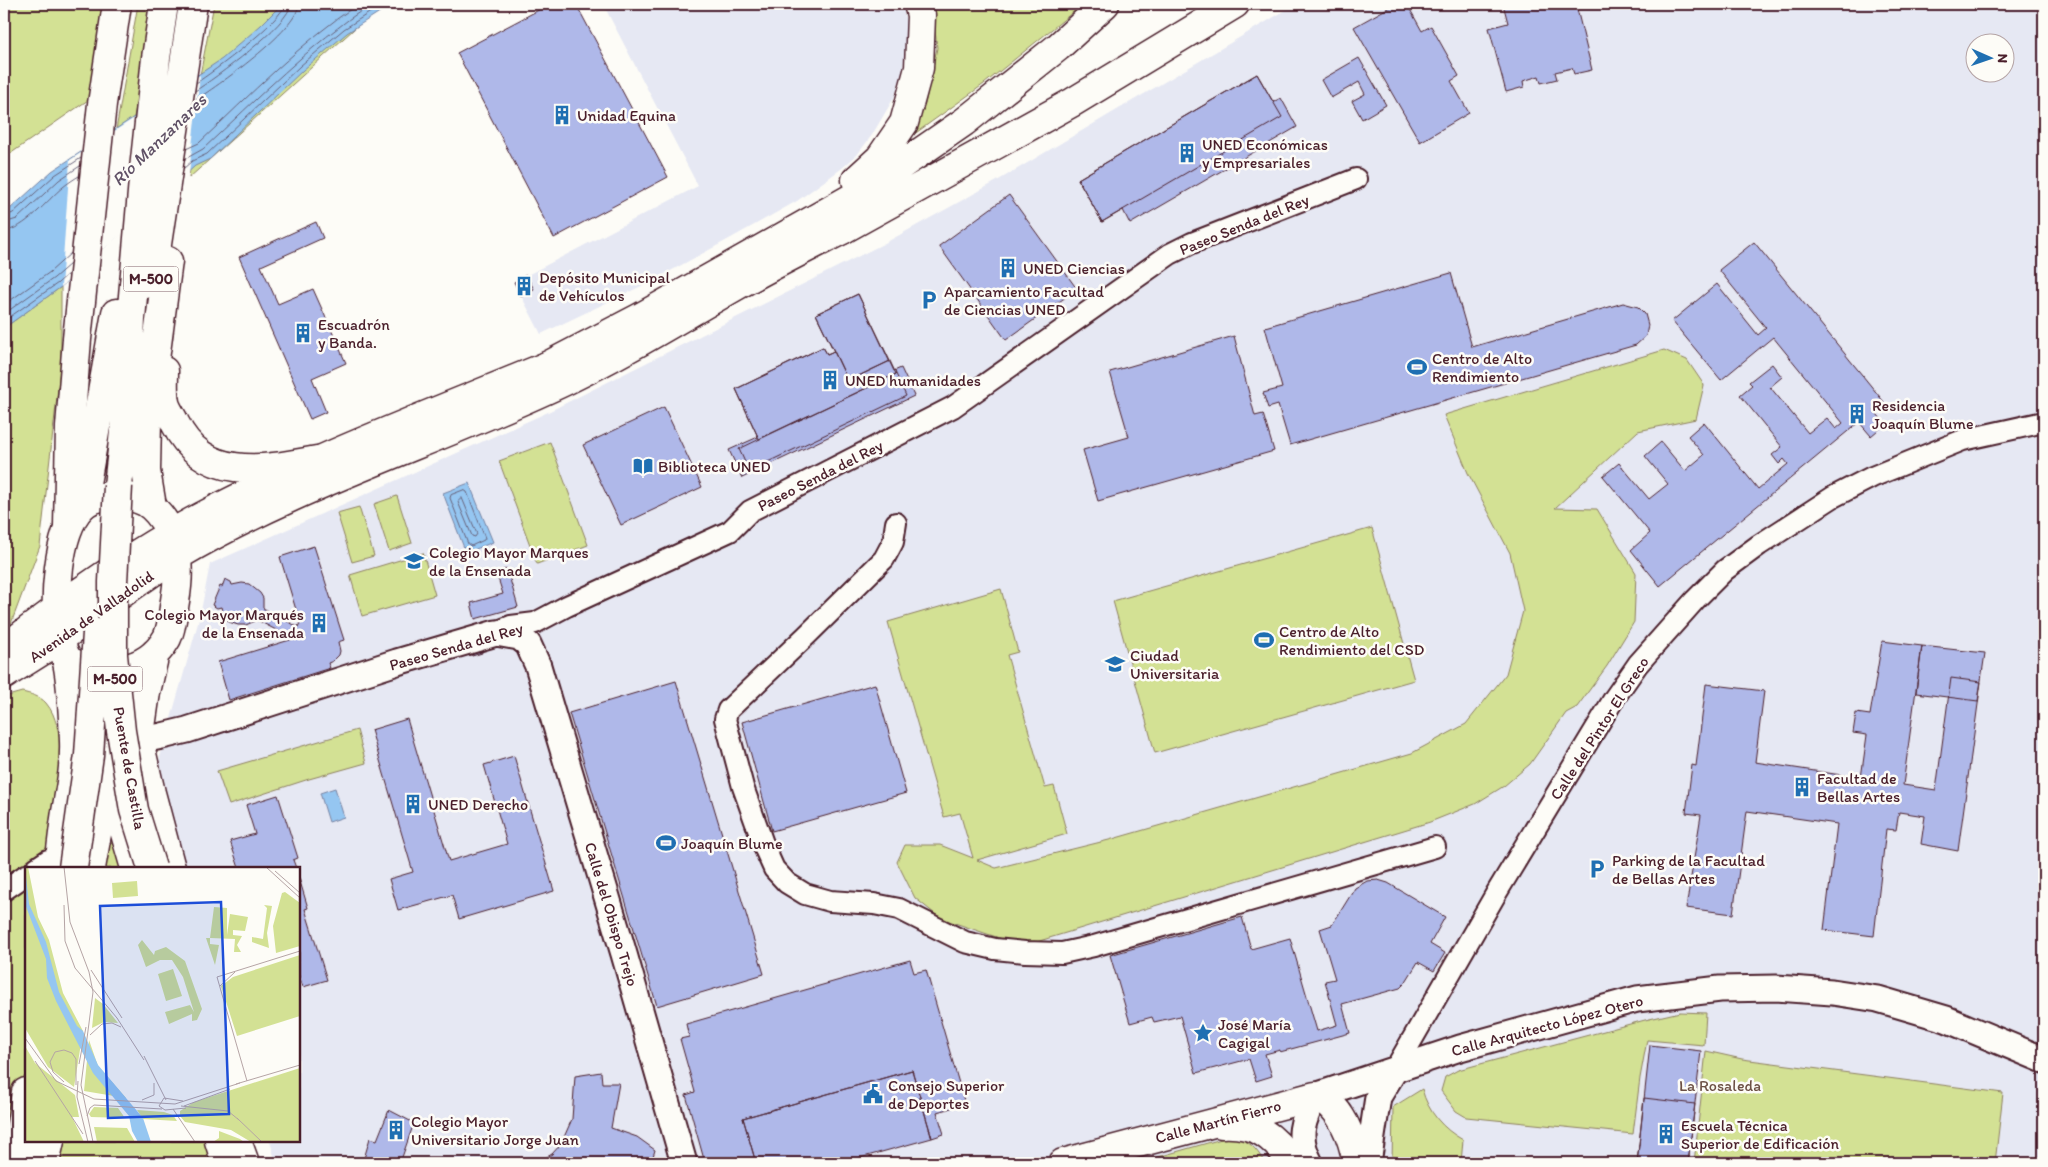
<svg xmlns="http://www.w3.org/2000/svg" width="2048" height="1167" viewBox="0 0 2048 1167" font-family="Itim,sans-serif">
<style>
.built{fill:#e6e8f3;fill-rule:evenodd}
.green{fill:#d3e194;stroke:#8e8060}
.water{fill:#95c6f1;stroke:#7783a2}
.pier{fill:#fdfcf7}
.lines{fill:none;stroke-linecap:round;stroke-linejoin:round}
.shore{stroke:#68627a;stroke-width:1}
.building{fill:#afb8e9;stroke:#4a1f2b}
.minor-casing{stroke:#4a1f2b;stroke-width:24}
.tertiary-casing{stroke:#4a1f2b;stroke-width:29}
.secondary-casing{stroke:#4a1f2b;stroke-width:31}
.primary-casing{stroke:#4a1f2b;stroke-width:31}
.trunk-casing{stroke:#4a1f2b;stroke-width:31}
.motorway-casing{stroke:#4a1f2b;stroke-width:31}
.minor{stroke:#fdfcf7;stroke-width:20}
.tertiary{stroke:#fdfcf7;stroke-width:25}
.secondary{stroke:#fdfcf7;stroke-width:28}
.primary{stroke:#fdfcf7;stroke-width:28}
.trunk{stroke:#fdfcf7;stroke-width:28}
.motorway{stroke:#fdfcf7;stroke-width:28}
.trunk-bridge-casing{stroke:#4a1f2b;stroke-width:31;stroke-linecap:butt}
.trunk-bridge{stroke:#fdfcf7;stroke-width:28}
.labels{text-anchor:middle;stroke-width:5;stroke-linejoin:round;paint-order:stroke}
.shield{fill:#fdfcf7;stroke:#806168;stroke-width:1}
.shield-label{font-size:15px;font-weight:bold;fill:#4a1f2b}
.poi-label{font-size:16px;fill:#4a1f2b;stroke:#fdfcf7;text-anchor:start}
.street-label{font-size:16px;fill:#4a1f2b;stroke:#fdfcf7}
.park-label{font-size:16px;fill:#6c5045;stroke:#fdfcf7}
.water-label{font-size:18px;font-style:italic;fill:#605166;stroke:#fdfcf7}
.inset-road{fill:none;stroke:#b5a4a5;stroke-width:1}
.view{fill:#1d4ed8;fill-opacity:0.15;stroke:#1d4ed8;stroke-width:2.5}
.inset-edge{fill:none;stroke:#4a1f2b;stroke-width:2.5}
</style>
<rect width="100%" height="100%" fill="#fdfcf7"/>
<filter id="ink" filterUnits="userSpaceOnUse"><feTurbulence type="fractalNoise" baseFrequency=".02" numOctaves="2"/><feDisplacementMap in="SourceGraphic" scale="10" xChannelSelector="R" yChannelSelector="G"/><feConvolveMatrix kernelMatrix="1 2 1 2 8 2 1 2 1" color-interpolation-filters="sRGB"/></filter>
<g filter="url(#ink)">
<path class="built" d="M603 4H903L907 31 903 69 895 96 872 135 857 155 841 169 797 201 731 238 652 281 541 334 514 282 698 186Z
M1296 4H2044V1163H276L270 1141H299V868H183L158 791V764L200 616 210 564 546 413 885 243 997 181ZM1976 42H2006V72H1976Z"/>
<path class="green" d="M5 4H106L91 98 4 158Z
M138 4H156L134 117 116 130Z
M214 4H386L364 20 189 178 200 75Z
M932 4H1083L984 84 913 135 925 104 937 48Z
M61 287V361L40 546 9 629 4 632V328Z
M1664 350 1687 360 1704 385 1696 419 1638 431 1555 508 1597 509 1636 573 1634 622 1607 666 1577 707 1566 713 1530 764 1504 786 1475 804 1430 822 1023 946 940 918 915 898 897 862 905 845H940L973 858 960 813 944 817 888 622 1001 589 1018 652 1007 655 1045 788 1054 786 1067 834 977 860 996 868 1109 840 1412 753 1466 724 1506 674 1523 611 1510 553 1468 473 1444 415Z
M550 442 588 545 537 564 499 461Z
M397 496 412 543 389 551 374 504Z
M359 507 374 556 352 562 337 513Z
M1372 528 1414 680 1155 753 1113 601Z
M423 553 435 595 362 616 350 575Z
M22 692C30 694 40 696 46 703 58 717 57 734 64 750 77 779 93 808 108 836L123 837 132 868H26V1141H214L220 1163H4V697Z
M357 730 366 763 309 779 229 805 217 771Z
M1680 1012 1706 1013 1704 1045 1647 1040 1640 1078 1633 1134 1466 1117 1456 1111 1441 1091 1445 1077 1458 1070 1645 1020Z
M1706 1051 1742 1059 2003 1093 1995 1163H1694Z
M1422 1089C1428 1112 1443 1129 1463 1140L1461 1163 1424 1161V1163H1392L1393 1107Z
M1232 1136C1250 1141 1255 1147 1265 1163H1137Z"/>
<path class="water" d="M282 4H392L347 33 303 70 210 159 195 166 61 287 4 328V213L10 209 52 171 222 59 261 25Z
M469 483 493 542 466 553 443 493Z
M335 788 344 817 329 822 320 793Z"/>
<path class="pier" d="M200 75 189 174 61 287 70 160Z"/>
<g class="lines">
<path class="shore" d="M196 83C212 73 283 20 285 4
M195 91C214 79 290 24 291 4
M194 101C216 87 298 30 299 4
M186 149 199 143C250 95 300 43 358 4
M185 159 203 149C258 98 309 45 371 4
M183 169 192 161 207 154 300 66 344 29 383 4
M4 217 13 213 55 175 81 158
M4 223 17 219 59 180 80 166
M4 231C25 230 47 200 63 187 68 183 74 179 79 176
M4 305 50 272 71 253
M4 314 54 278 70 264
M4 321 58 283 69 273
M464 490 467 492 485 538 484 540 471 546 468 544 450 498 451 495Z
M462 498 477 534 475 537 472 536 458 502Z"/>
</g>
<path class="building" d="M550 4H576L668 177 554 238 457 53Z
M1395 4H1407L1422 31 1431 26 1459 76 1451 81 1469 113 1420 142 1354 27Z
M1503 4H1556L1557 9 1576 5 1592 70 1574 74 1572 68 1555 72 1557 79 1541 83 1539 76 1523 81 1524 87 1506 92 1489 28 1508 23Z
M1359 58 1386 105 1362 119 1352 101 1365 94 1359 82 1331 98 1321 80Z
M1257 74 1273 102 1281 98 1297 127 1130 224 1123 210 1102 222 1078 179Z
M1257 74 1282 117 1102 222 1078 179Z
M1009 195 1077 289 1006 340 939 246Z
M316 222 323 238 261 266 278 304 313 289 346 363 312 378 326 412 310 419 239 257Z
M1754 242 1884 402 1874 410 1885 424 1871 436 1859 422 1660 586 1631 550 1650 533 1603 476 1619 463 1649 499 1668 484 1645 456 1661 442 1685 471 1704 455 1688 436 1704 422 1758 489 1788 464 1784 459 1779 464 1772 455 1782 447 1740 395 1752 385 1749 382 1772 364 1782 377 1770 387 1808 433 1827 418 1836 429 1843 423 1773 337 1721 380 1672 321 1717 284 1758 335 1766 328 1719 270Z
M1451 273 1472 347 1623 303 1638 307 1645 314 1648 325 1646 336 1636 345 1290 445 1278 405 1268 408 1263 393 1282 388 1265 327Z
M526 275 534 289 521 296 514 282Z
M858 294 894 371 901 368 914 396 742 478 729 450 758 437 736 389 823 347 827 354 834 351 816 314Z
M858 294 890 361 848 381 816 314Z
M1234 336 1255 416 1263 414 1274 451 1098 501 1083 450 1129 437 1110 372Z
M823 347 827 354 834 351 848 381 890 361 896 374 759 439 736 389Z
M896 374 906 396 749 471 739 449Z
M664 407 702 487 621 525 583 445Z
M314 546 344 640 338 642 340 651 339 655 333 661 328 663 330 668 229 700 218 662 293 639 257 620 246 625H238L229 622 223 614 221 607 217 608 212 605 220 586 222 587 225 579 231 582 232 585 242 583 249 584 260 593 263 598V608L298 627 300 623 280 557Z
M507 569 518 607 475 619 471 603 503 594 496 572Z
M1882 641 1922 646 1903 785 1936 790 1951 678 1981 682 1958 851 1921 844 1925 816 1899 812 1896 830 1886 829 1874 936 1824 930 1837 824 1747 811 1733 914 1686 908 1701 815 1686 813 1692 765 1696 766 1706 684 1764 691 1755 762 1861 778 1867 735 1853 733 1856 713 1870 715Z
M1922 646 1985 653 1978 701 1916 693Z
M480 647 482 653 472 656 470 651Z
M676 681 764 974 657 1006 569 713Z
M875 684 906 793 772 831 742 722Z
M407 719 449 861 507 844 484 765 514 756 554 891 459 919 452 895 398 910 389 879 413 872 371 730Z
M278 795 298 858 293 860 296 868H239L230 841 255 834 246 805Z
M299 878 308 908 305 909 327 980 303 987 299 975Z
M1378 880 1388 883 1445 917 1430 944 1445 953 1434 971 1418 962 1405 983 1400 988 1342 1004 1350 1033 1280 1052V1050L1265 1054 1272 1076 1256 1081 1249 1059 1196 1073 1180 1016 1154 1022 1152 1017 1130 1023 1110 955 1242 917 1251 949 1290 938 1317 1031 1337 1025 1325 981 1335 979 1320 929 1332 925 1355 888 1367 881Z
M910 960 914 973 926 970 965 1104 937 1112 944 1134 932 1138 912 1070 743 1118 756 1163H705L686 1095 695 1092 680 1039 689 1037 686 1024Z
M1650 1045 1701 1051 1688 1163H1637Z
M912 1070 932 1138 842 1163H756L743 1118Z
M601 1072 602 1083H619L611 1128 637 1137 655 1150 651 1163H537L552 1154 561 1144 572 1119 575 1076Z
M1644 1098 1695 1104 1688 1163H1637Z
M389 1110 414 1123 400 1163 363 1162 370 1138 377 1140Z"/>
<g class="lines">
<defs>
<path id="minor" d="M896 523 893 542 884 559 806 636 728 710 725 719 743 787 765 849 774 869 787 883 805 894 830 901 874 904 899 909 965 942 995 949 1025 952 1062 953 1094 946 1435 847
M496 632 511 626 535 623 567 606 730 531 750 511 953 407 1170 254 1192 243 1356 179
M36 868 48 860 60 858
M4 890 26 875
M1394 1071 1497 892 1615 697 1638 664 1695 600 1725 570 1759 545 1833 497 1872 477 1963 440 2044 422"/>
<path id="tertiary" d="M83 720 102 742 117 745 162 736 187 730 397 662 496 633 519 637 528 644 538 666 624 954 684 1163
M1310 1163C1296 1137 1302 1121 1315 1096L1460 1048 1637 999 1720 989 1776 988 1832 992 1878 999 1946 1019 2044 1060
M1368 1163 1378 1097 1394 1071"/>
<path id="secondary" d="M87 735 122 823 135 868
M139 741 151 793 171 868
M1222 1124C1256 1122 1274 1136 1292 1163
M219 1141 226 1163
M1063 1163 1315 1096C1341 1103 1353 1140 1357 1163"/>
<path id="primary" d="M4 649C66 600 131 554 201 517 313 458 431 414 547 366
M4 675C22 663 42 652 60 639 99 611 136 581 177 556 300 483 437 442 565 381 624 353 680 318 736 286 771 266 807 248 842 230
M59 868C61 850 63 831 66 812 70 789 75 765 74 741 73 717 72 685 67 662 66 653 60 646 59 637 54 603 56 532 82 506 91 497 108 495 121 496 132 497 144 499 152 507 179 532 181 567 175 601 173 612 172 628 167 638 146 675 101 677 67 660
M91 868 98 828 110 794 139 741 146 692 155 653
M15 1163 26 1092
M45 1163 50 1141"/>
<path id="trunk" d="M151 284 193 4
M164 371C164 381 163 392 165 402 166 409 172 416 175 423 204 482 263 470 317 460
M118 486 126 414 131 319 144 169 156 58 164 4
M82 506 116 313
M152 506 146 471 147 420 168 261
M237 1141 245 1163
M29 1163 33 1141"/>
<path id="motorway" d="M856 180 880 158 904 123 919 68 921 15 918 4
M842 230 1073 102 1235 4
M547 366 639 318 864 191 964 122 1058 47 1105 4
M68 527 70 427 77 339 102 104 117 4"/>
</defs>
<use href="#minor" class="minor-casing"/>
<use href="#tertiary" class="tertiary-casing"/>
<use href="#secondary" class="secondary-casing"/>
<use href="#primary" class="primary-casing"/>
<use href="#trunk" class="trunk-casing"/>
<use href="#motorway" class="motorway-casing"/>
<use href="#minor" class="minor"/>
<use href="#tertiary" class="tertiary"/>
<use href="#secondary" class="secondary"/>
<use href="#primary" class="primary"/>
<use href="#trunk" class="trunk"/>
<use href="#motorway" class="motorway"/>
<defs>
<path id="trunk-bridge" d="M118 486 113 582V655L121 731 134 810 152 868
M73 868 89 755 97 633"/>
</defs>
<use href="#trunk-bridge" class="trunk-bridge-casing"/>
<use href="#trunk-bridge" class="trunk-bridge"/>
</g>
</g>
<defs>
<symbol id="building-bare" viewBox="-9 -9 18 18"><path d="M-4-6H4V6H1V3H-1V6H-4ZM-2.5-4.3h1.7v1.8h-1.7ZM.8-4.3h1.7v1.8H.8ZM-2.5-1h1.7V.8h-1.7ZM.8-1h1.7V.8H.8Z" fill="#1f6fb2" stroke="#fdfcf7" stroke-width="2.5" paint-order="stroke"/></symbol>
<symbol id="parking-bare" viewBox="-9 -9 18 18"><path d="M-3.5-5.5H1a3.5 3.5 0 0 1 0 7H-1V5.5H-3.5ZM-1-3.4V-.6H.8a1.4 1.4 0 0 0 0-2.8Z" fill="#1f6fb2" stroke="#fdfcf7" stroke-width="2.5" paint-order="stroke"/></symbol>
<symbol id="stadium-bare" viewBox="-9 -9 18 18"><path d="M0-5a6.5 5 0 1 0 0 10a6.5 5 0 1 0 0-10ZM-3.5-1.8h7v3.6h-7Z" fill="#1f6fb2" stroke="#fdfcf7" stroke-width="2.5" paint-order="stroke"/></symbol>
<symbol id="library-bare" viewBox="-9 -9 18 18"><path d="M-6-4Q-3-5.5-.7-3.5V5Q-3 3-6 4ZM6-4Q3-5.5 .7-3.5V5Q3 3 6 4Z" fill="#1f6fb2" stroke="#fdfcf7" stroke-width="2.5" paint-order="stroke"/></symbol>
<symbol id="school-bare" viewBox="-9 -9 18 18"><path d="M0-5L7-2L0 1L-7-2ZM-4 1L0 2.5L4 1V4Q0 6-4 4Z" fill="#1f6fb2" stroke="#fdfcf7" stroke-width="2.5" paint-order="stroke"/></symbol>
<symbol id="university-bare" viewBox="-9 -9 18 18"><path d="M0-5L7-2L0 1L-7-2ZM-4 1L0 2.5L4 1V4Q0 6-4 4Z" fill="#1f6fb2" stroke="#fdfcf7" stroke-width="2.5" paint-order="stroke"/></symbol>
<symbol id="sight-bare" viewBox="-9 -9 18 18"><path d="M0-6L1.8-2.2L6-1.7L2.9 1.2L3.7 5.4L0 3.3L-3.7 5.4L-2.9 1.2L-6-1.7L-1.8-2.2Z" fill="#1f6fb2" stroke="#fdfcf7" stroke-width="2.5" paint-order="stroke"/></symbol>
<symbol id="civic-bare" viewBox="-9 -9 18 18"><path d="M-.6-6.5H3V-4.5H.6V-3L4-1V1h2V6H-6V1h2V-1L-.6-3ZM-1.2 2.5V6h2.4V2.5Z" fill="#1f6fb2" stroke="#fdfcf7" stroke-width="2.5" paint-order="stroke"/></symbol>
</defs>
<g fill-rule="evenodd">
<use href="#building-bare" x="548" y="101" width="28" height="28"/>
<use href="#building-bare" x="1173" y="139" width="28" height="28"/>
<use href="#building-bare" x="994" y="254" width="28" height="28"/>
<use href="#building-bare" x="510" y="272" width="28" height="28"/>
<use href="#parking-bare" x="915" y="286" width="28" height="28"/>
<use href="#building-bare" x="289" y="319" width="28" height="28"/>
<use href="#stadium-bare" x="1403" y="353" width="28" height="28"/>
<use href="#building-bare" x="816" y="366" width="28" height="28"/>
<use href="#building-bare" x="1843" y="400" width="28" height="28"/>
<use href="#library-bare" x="629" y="452" width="28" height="28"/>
<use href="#school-bare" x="400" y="547" width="28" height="28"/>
<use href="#building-bare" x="305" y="609" width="28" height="28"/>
<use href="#stadium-bare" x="1250" y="626" width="28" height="28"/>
<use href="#university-bare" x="1101" y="650" width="28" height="28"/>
<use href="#building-bare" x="1788" y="773" width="28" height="28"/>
<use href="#building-bare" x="399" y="790" width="28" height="28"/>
<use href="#stadium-bare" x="652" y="829" width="28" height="28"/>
<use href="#parking-bare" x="1583" y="855" width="28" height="28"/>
<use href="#sight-bare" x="1189" y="1019" width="28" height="28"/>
<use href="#civic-bare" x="859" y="1080" width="28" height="28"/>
<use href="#building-bare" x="382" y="1116" width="28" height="28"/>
<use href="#building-bare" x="1652" y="1120" width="28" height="28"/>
</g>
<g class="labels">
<g class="shield">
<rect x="123.5" y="266.5" width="55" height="25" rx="4"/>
<rect x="87.5" y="666.5" width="55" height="25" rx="4"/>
</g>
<g class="shield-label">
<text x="151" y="284">M-500</text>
<text x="115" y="684">M-500</text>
</g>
<g class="poi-label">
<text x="577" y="121">Unidad Equina</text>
<text x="1202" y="150">UNED Económicas<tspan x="1202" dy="18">y Empresariales</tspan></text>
<text x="1023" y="274">UNED Ciencias</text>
<text x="539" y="283">Depósito Municipal<tspan x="539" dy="18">de Vehículos</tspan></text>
<text x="944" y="297">Aparcamiento Facultad<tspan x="944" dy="18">de Ciencias UNED</tspan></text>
<text x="318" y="330">Escuadrón<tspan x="318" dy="18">y Banda.</tspan></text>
<text x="1432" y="364">Centro de Alto<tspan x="1432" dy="18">Rendimiento</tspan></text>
<text x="845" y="386">UNED humanidades</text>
<text x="1872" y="411">Residencia<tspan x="1872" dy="18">Joaquín Blume</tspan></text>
<text x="658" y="472">Biblioteca UNED</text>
<text x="429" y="558">Colegio Mayor Marques<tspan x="429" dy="18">de la Ensenada</tspan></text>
<text x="304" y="620" text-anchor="end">Colegio Mayor Marqués<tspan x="304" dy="18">de la Ensenada</tspan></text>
<text x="1279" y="637">Centro de Alto<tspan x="1279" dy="18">Rendimiento del CSD</tspan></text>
<text x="1130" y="661">Ciudad<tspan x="1130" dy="18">Universitaria</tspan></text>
<text x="1817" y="784">Facultad de<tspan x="1817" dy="18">Bellas Artes</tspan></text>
<text x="428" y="810">UNED Derecho</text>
<text x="681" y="849">Joaquín Blume</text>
<text x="1612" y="866">Parking de la Facultad<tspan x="1612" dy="18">de Bellas Artes</tspan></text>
<text x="1218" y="1030">José María<tspan x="1218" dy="18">Cagigal</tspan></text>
<text x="888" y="1091">Consejo Superior<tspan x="888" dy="18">de Deportes</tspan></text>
<text x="411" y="1127">Colegio Mayor<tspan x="411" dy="18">Universitario Jorge Juan</tspan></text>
<text x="1681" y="1131">Escuela Técnica<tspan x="1681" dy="18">Superior de Edificación</tspan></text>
</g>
<g class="street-label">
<text transform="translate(1244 224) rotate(-22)" y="6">Paseo Senda del Rey</text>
<text transform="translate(820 475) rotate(-27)" y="6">Paseo Senda del Rey</text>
<text transform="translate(91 616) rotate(-35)" y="6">Avenida de Valladolid</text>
<text transform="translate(456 646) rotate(-16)" y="6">Paseo Senda del Rey</text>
<text transform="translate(1599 728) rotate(-57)" y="6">Calle del Pintor El Greco</text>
<text transform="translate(130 768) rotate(80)" y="6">Puente de Castilla</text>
<text transform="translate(612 914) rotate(73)" y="6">Calle del Obispo Trejo</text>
<text transform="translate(1547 1025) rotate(-15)" y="6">Calle Arquitecto López Otero</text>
<text transform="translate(1218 1121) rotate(-15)" y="6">Calle Martín Fierro</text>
</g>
<g class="park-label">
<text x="1720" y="1091">La Rosaleda</text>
</g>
<g class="water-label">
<text transform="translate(159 140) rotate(-44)" y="6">Río Manzanares</text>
</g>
</g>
<g transform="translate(25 867)">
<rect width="275" height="275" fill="#fdfcf7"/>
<path d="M0 0H3L13 50 24 73 38 126 58 164 49 220 23 200 0 161ZM112 14 113 29 88 31 87 16ZM260 25 275 36V79L251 86 248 59 257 26ZM239 38 247 39 242 66 244 81 227 75V70L238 72 242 41ZM189 40 202 41V68L205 47 223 50 220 64 208 63V68L217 69 212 78 216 85H209L210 72 185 71ZM181 71H185V77L194 78 190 98ZM117 73 129 88 130 84 141 80 160 94 177 142 172 153 167 154V147L144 157 140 145 165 138 169 145 158 110 147 93H135L121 100 113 78ZM275 88V149L212 169 196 119 208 110ZM148 102 157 129 141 134 133 107ZM70 131 78 137 93 156 79 155 67 161ZM64 173 73 199 101 231 59 224ZM0 179 10 196 50 228 54 250H47L59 275H0ZM275 201V275H226L206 263 160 255 155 249V244L169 235ZM69 240 93 241 100 251 66 250 64 247ZM112 243 139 245 148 248 152 254 118 252ZM69 260 102 261 110 275H72ZM194 264 215 272 219 275H188L194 271Z" fill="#d3e194"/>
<path d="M0 0 4 37 21 75 34 125 52 159 58 164 73 198 118 251 126 275H113L107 264 104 249 68 206 31 134 22 111 21 92 0 37Z" fill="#95c6f1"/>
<path class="inset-road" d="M39 0 45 55 64 105 68 125 56 218 68 275M241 0 275 31M250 4 275 26M39 38 40 74 50 101 92 151 119 193M66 103 97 151M195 119 210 105M65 168 77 157 87 156 96 160M0 171 31 214 69 232 150 237 215 216M119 189 141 233M10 194 58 267M54 197 61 160M53 214 52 230 63 275M222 214 192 110 275 84M39 215 28 205 25 195 30 185 39 183 47 186 51 192V218M211 217 275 198M117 233 129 228V216M158 234 139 231 134 239 140 243 161 241M156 239 203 244 214 253M159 239 205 222M148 242 170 275M62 249 65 241 69 238 137 242M212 251 237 275"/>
<path class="view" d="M196 35 204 247 83 251 75 39Z"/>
<rect width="275" height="275" class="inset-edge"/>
</g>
<rect width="2048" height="1167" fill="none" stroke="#fdfcf7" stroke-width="20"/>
<rect x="10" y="10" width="2028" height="1147" fill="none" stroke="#4a1f2b" stroke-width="2" filter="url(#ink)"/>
<g transform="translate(1990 58) rotate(92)"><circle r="24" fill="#fdfcf7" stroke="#b5a4a5"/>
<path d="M0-4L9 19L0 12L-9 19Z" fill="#1f6fb2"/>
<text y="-8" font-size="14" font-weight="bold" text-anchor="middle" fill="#4a1f2b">N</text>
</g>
</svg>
